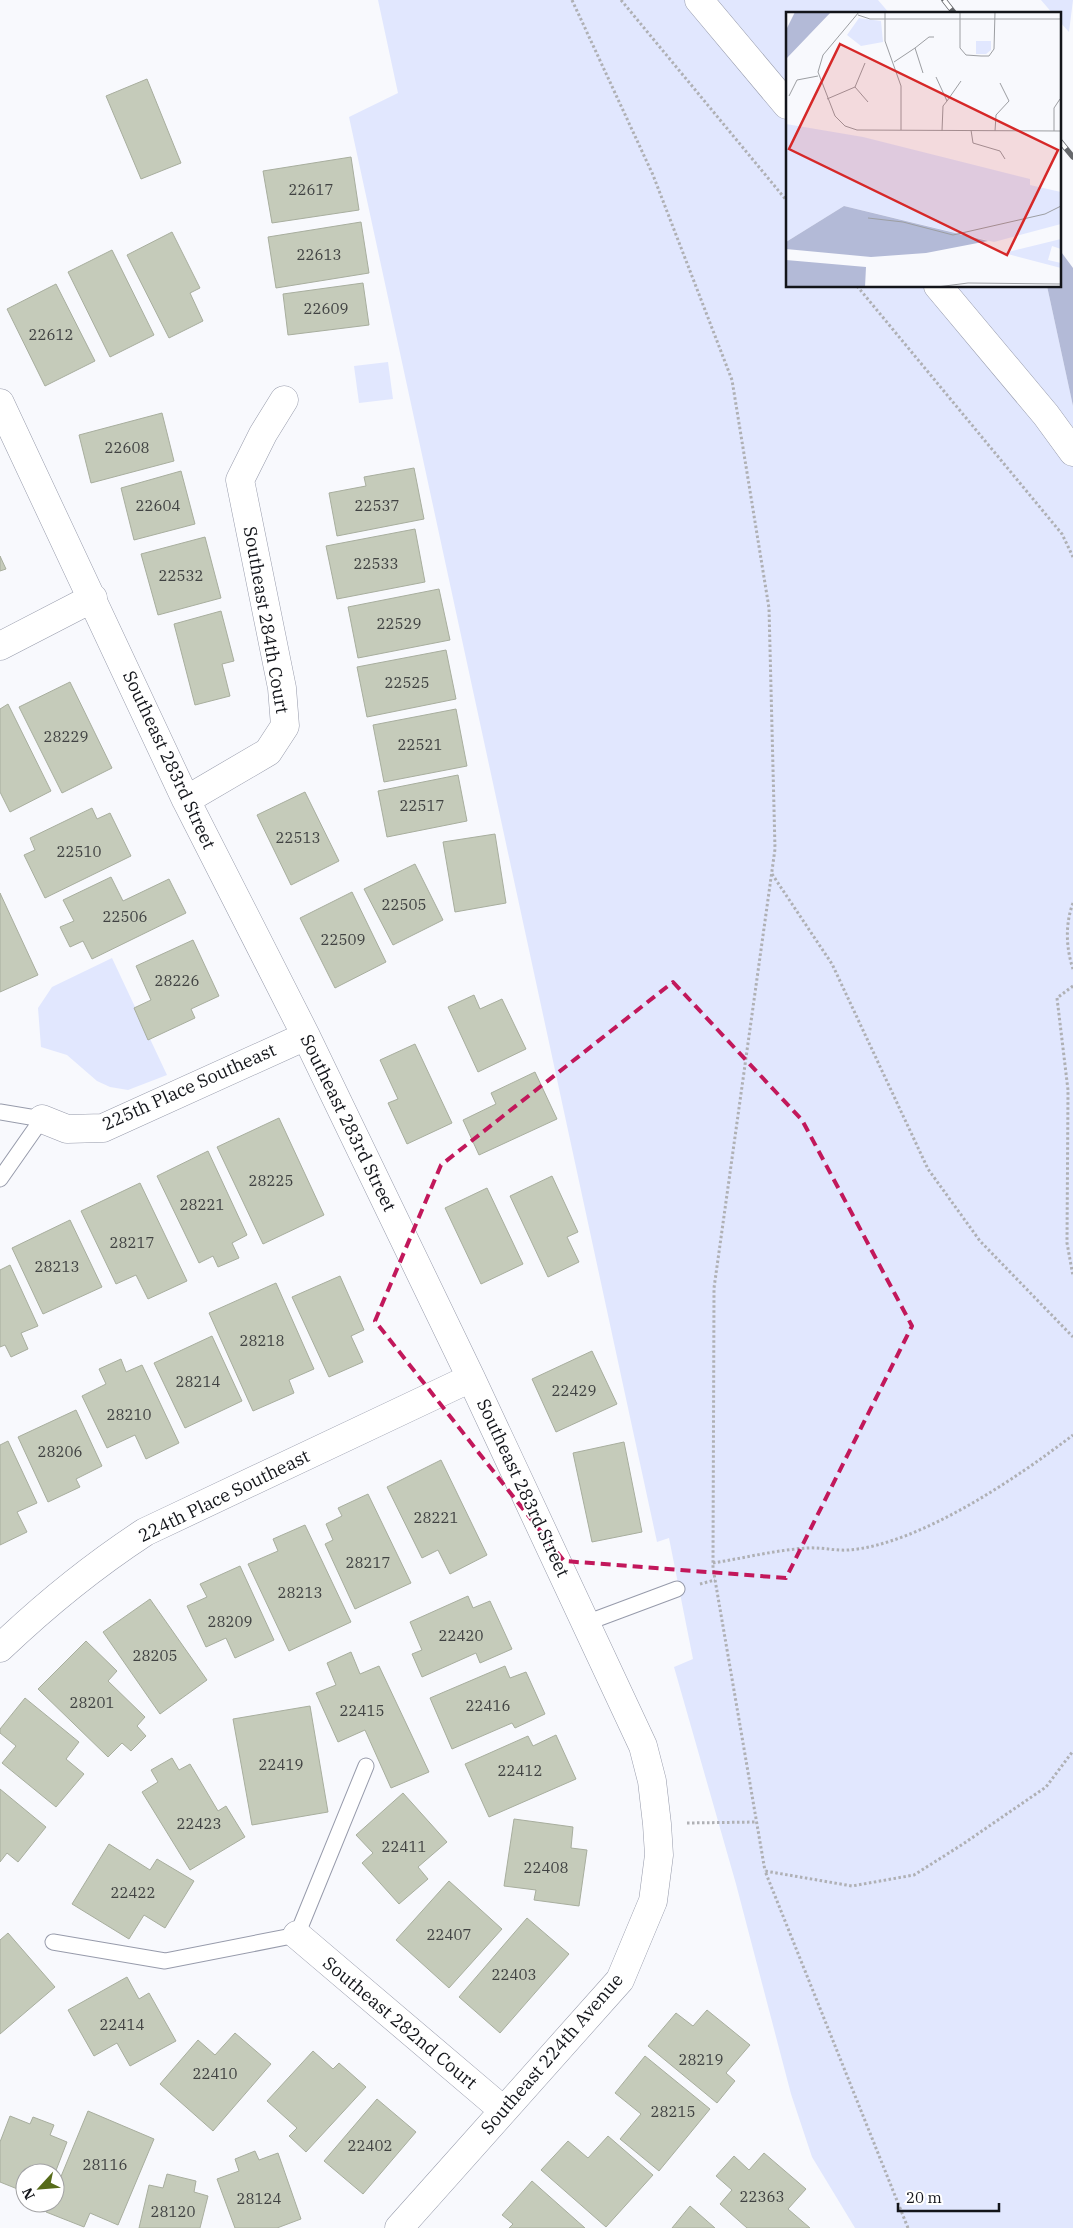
<svg xmlns="http://www.w3.org/2000/svg" width="1073" height="2228" viewBox="0 0 1073 2228" font-family="'IBM Plex Serif',serif">
<style>
.green{fill:#e1e7fe}
.forest{fill:#b3bad7}
.building{fill:#c5cbba;stroke:#a8ae9e}
.lines{fill:none;stroke-linecap:round;stroke-linejoin:round}
.service-casing{stroke:#979bab;stroke-width:17}
.minor-casing{stroke:#979bab;stroke-width:29}
.path{stroke:#afb0b4;stroke-width:3;stroke-dasharray:2.5 2.5;stroke-linecap:butt}
.service{stroke:#fff;stroke-width:15}
.minor{stroke:#fff;stroke-width:28}
.rail-casing{stroke:#66686c;stroke-width:5.5}
.rail{stroke:#fff;stroke-width:4;stroke-dasharray:11;stroke-linecap:butt}
.marked{fill:none;stroke:#c2185b;stroke-width:4;stroke-dasharray:10 6;stroke-linejoin:round}
.labels{text-anchor:middle;stroke-width:4;stroke-linejoin:round;paint-order:stroke}
.number-label{font-size:15px;fill:#404242}
.street-label{font-size:18px;fill:#13151a;stroke:#fff}
.inset-road{fill:none;stroke:#9c9ea2;stroke-width:1}
.view{fill:#d62828;fill-opacity:0.15;stroke:#d62828;stroke-width:2.5}
.inset-edge{fill:none;stroke:#13151a;stroke-width:2.5}
</style>
<rect width="100%" height="100%" fill="#f8f9fd"/>
<path class="green" d="M378 0H878L890 14H787V286H1047L1073 406V2228H855L812 2157 791 2094 736 1884 674 1667 693 1659 669 1538 657 1542 349 117 398 93Z
M1041 0H1073L1069 32 1059 21V14H1053Z
M388 362 393 399 359 403 354 366Z
M112 958 167 1075 128 1090 110 1087 97 1081 67 1055 41 1047 38 1008 52 987Z"/>
<path class="forest" d="M1059 249 1073 268V406L1047 286H1059Z"/>
<path class="building" d="M147 79 181 163 141 179 106 96Z
M351 157 359 210 272 223 263 171Z
M361 222 369 273 276 288 268 237Z
M172 232 200 288 190 293 203 321 169 338 127 255Z
M112 250 154 335 110 357 68 272Z
M363 283 369 325 288 335 283 294Z
M56 284 95 361 45 386 7 309Z
M162 413 174 461 91 483 79 435Z
M414 468 424 519 337 536 329 493 366 486 364 477Z
M181 471 195 524 134 540 121 488Z
M415 529 425 582 337 599 326 546Z
M205 537 221 598 158 615 141 554Z
M0 556 6 569 0 571Z
M439 589 450 640 358 658 348 607Z
M221 611 234 661 222 664 230 696 195 705 174 624Z
M446 650 456 699 367 717 357 667Z
M70 682 112 768 62 793 19 707Z
M8 704 51 791 10 812 0 792V709Z
M456 709 467 766 384 782 373 725Z
M458 775 467 821 387 837 378 791Z
M305 792 339 861 291 885 257 815Z
M92 808 97 819 110 813 131 856 45 898 24 855 35 850 30 838Z
M495 834 506 903 455 912 443 842Z
M415 864 443 920 393 945 364 889Z
M111 877 123 901 169 879 186 913 92 959 83 941 70 947 60 927 74 921 63 900Z
M352 892 386 962 335 988 300 918Z
M0 893 38 975 0 992Z
M193 940 219 996 191 1009 195 1018 148 1040 134 1008 151 1000 136 966Z
M474 995 480 1009 502 999 526 1049 478 1072 448 1007Z
M415 1044 452 1123 407 1144 388 1103 398 1099 380 1060Z
M535 1072 557 1119 479 1155 463 1120 496 1104 491 1093Z
M279 1118 324 1215 263 1244 217 1147Z
M208 1151 247 1235 232 1243 239 1258 218 1267 213 1256 199 1263 157 1176Z
M552 1176 578 1232 567 1237 579 1262 548 1277 510 1196Z
M140 1183 187 1281 148 1299 136 1275 116 1284 81 1211Z
M487 1188 523 1264 481 1284 445 1208Z
M70 1220 102 1287 43 1314 12 1248Z
M10 1265 38 1326 21 1333 28 1349 11 1357 5 1345 0 1347V1270Z
M340 1276 364 1330 351 1336 363 1362 329 1377 292 1297Z
M276 1283 314 1369 289 1380 294 1393 253 1411 209 1313Z
M212 1336 242 1401 185 1428 154 1363Z
M592 1351 617 1404 556 1432 532 1379Z
M121 1359 126 1372 142 1365 179 1443 146 1459 135 1435 107 1448 82 1396 106 1384 99 1369Z
M76 1410 102 1466 76 1479 80 1487 48 1502 18 1437Z
M8 1441 37 1503 17 1512 27 1532 0 1545V1445Z
M624 1442 642 1532 592 1542 573 1453Z
M441 1460 487 1555 450 1574 438 1550 422 1558 387 1487Z
M368 1494 411 1583 355 1609 325 1544 333 1540 326 1524 342 1516 338 1508Z
M305 1525 351 1622 289 1651 248 1564 278 1551 273 1539Z
M240 1566 274 1640 235 1658 226 1638 206 1647 187 1606 207 1597 200 1584Z
M468 1596 473 1608 490 1601 512 1649 480 1663 476 1653 422 1677 412 1654 422 1650 410 1622Z
M150 1599 207 1680 160 1714 103 1632Z
M86 1641 117 1671 108 1681 145 1717 137 1726 146 1736 131 1751 122 1743 108 1757 38 1689Z
M351 1652 360 1674 379 1666 429 1772 391 1788 365 1730 338 1742 316 1693 336 1685 327 1663Z
M505 1666 510 1678 526 1672 545 1714 515 1728 512 1723 452 1749 430 1698Z
M25 1698 79 1742 66 1759 84 1774 56 1807 2 1763 16 1746 0 1733V1729Z
M310 1706 328 1812 252 1825 233 1719Z
M556 1735 576 1779 489 1817 465 1764 528 1736 533 1746Z
M172 1758 179 1770 190 1764 218 1811 226 1806 245 1837 190 1870 142 1792 158 1782 151 1770Z
M0 1789 46 1827 18 1862 7 1853 0 1862Z
M403 1793 447 1842 418 1867 428 1879 399 1904 362 1863 373 1853 356 1835Z
M514 1819 573 1827 571 1848 587 1850 579 1906 534 1900 536 1890 504 1886Z
M109 1844 150 1870 157 1859 194 1881 165 1928 144 1915 129 1939 72 1904Z
M449 1881 502 1929 449 1988 396 1940Z
M527 1918 569 1954 500 2033 459 1997Z
M8 1933 55 1987 0 2034V1940Z
M127 1977 139 1999 149 1993 176 2041 130 2066 117 2043 94 2056 68 2010Z
M707 2010 750 2045 726 2073 735 2081 717 2103 648 2046 676 2013 693 2026Z
M235 2033 271 2064 213 2131 160 2084 198 2040 215 2055Z
M313 2051 333 2069 339 2063 366 2087 306 2152 289 2136 297 2128 267 2101Z
M645 2056 710 2109 659 2171 620 2139 641 2114 615 2093Z
M377 2099 416 2132 363 2194 324 2161Z
M88 2111 154 2139 118 2225 90 2213 84 2227 46 2212 50 2203H55V2191Z
M10 2116 30 2124 33 2117 54 2125 50 2135 67 2142 55 2173H25V2192L0 2182V2142Z
M608 2136 653 2175 606 2227 541 2170 568 2141 588 2158Z
M255 2151 259 2160 278 2153 301 2219 277 2228H235L217 2179 239 2171 235 2159Z
M764 2153 806 2189 788 2209 810 2228H747L720 2204 732 2190 716 2176 734 2156 749 2170Z
M167 2174 196 2181 194 2192 208 2196 200 2228H139L149 2185 163 2188Z
M532 2181 585 2228H509L513 2224 502 2215Z
M690 2206 715 2228H672Z"/>
<g class="lines">
<defs>
<path id="service" d="M0 1112 42 1119 0 1179
M586 1623 677 1589
M53 1942 165 1961 297 1935 366 1766"/>
<path id="minor" d="M699 0 787 105
M938 286 1046 415 1073 452
M0 403 186 800 306 1036 471 1378 643 1746 652 1781 657 1824 659 1855 653 1901 620 1980 399 2228
M0 646 93 598
M186 800 268 752 285 726 282 688 240 480 263 434 284 400
M42 1119 67 1129 103 1128 306 1036
M0 1648C45 1605 93 1566 145 1532L471 1378
M297 1935 503 2110"/>
</defs>
<use href="#service" class="service-casing"/>
<use href="#minor" class="minor-casing"/>
<path class="path" d="M572 0 653 175 732 380 769 608 775 849 714 1288 713 1568 765 1871
M621 0 787 201
M857 286 1062 534 1073 557
M772 874 832 964 928 1169 980 1241 1073 1337
M1073 903C1065 924 1066 948 1073 969
M1073 986 1057 998 1068 1090 1067 1243 1073 1276
M713 1563C744 1558 776 1550 807 1548 821 1547 835 1551 849 1550 920 1544 1017 1478 1073 1435
M700 1584 715 1580
M687 1823 757 1822
M908 2228 765 1871 852 1886 914 1875 963 1844 1046 1787 1073 1751"/>
<use href="#service" class="service"/>
<use href="#minor" class="minor"/>
<defs>
<path id="rail" d="M944 0 955 14
M1059 140 1073 157"/>
</defs>
<use href="#rail" class="rail-casing"/>
<use href="#rail" class="rail"/>
</g>
<path class="marked" d="M673 982 802 1120 912 1326 786 1578 564 1561 375 1321 441 1165Z"/>
<g class="labels">
<g class="number-label">
<text x="311" y="195">22617</text>
<text x="319" y="260">22613</text>
<text x="326" y="314">22609</text>
<text x="51" y="340">22612</text>
<text x="127" y="453">22608</text>
<text x="158" y="511">22604</text>
<text x="377" y="511">22537</text>
<text x="376" y="569">22533</text>
<text x="181" y="581">22532</text>
<text x="399" y="629">22529</text>
<text x="407" y="688">22525</text>
<text x="66" y="742">28229</text>
<text x="420" y="750">22521</text>
<text x="422" y="811">22517</text>
<text x="298" y="843">22513</text>
<text x="79" y="857">22510</text>
<text x="404" y="910">22505</text>
<text x="125" y="922">22506</text>
<text x="343" y="945">22509</text>
<text x="177" y="986">28226</text>
<text x="271" y="1186">28225</text>
<text x="202" y="1210">28221</text>
<text x="132" y="1248">28217</text>
<text x="57" y="1272">28213</text>
<text x="262" y="1346">28218</text>
<text x="198" y="1387">28214</text>
<text x="574" y="1396">22429</text>
<text x="129" y="1420">28210</text>
<text x="60" y="1457">28206</text>
<text x="436" y="1523">28221</text>
<text x="368" y="1568">28217</text>
<text x="300" y="1598">28213</text>
<text x="230" y="1627">28209</text>
<text x="461" y="1641">22420</text>
<text x="155" y="1661">28205</text>
<text x="92" y="1708">28201</text>
<text x="488" y="1711">22416</text>
<text x="362" y="1716">22415</text>
<text x="281" y="1770">22419</text>
<text x="520" y="1776">22412</text>
<text x="199" y="1829">22423</text>
<text x="404" y="1852">22411</text>
<text x="546" y="1873">22408</text>
<text x="133" y="1898">22422</text>
<text x="449" y="1940">22407</text>
<text x="514" y="1980">22403</text>
<text x="122" y="2030">22414</text>
<text x="701" y="2065">28219</text>
<text x="215" y="2079">22410</text>
<text x="673" y="2117">28215</text>
<text x="370" y="2151">22402</text>
<text x="105" y="2170">28116</text>
<text x="762" y="2202">22363</text>
<text x="259" y="2204">28124</text>
<text x="173" y="2217">28120</text>
</g>
<g class="street-label">
<text transform="translate(266 620) rotate(80)" y="6">Southeast 284th Court</text>
<text transform="translate(169 760) rotate(65)" y="6">Southeast 283rd Street</text>
<text transform="translate(189 1087) rotate(-24)" y="6">225th Place Southeast</text>
<text transform="translate(348 1123) rotate(64)" y="6">Southeast 283rd Street</text>
<text transform="translate(523 1488) rotate(65)" y="6">Southeast 283rd Street</text>
<text transform="translate(224 1496) rotate(-26)" y="6">224th Place Southeast</text>
<text transform="translate(400 2023) rotate(40)" y="6">Southeast 282nd Court</text>
<text transform="translate(552 2054) rotate(-49)" y="6">Southeast 224th Avenue</text>
</g>
</g>
<g transform="translate(786 12)">
<rect width="275" height="275" fill="#f8f9fd"/>
<path d="M73 6 95 9 97 30 75 34 61 23ZM190 29H205V38L200 42H190ZM0 112 77 125 244 167V173L275 180V212L208 230 58 194 0 230ZM275 227V237L266 234 262 248 275 251V256L218 241Z" fill="#e1e7fe"/>
<path d="M9 0H45L0 47V18ZM58 194 202 229 140 241 85 245 0 237V230ZM0 248 80 255 79 275H0Z" fill="#b3bad7"/>
<path class="inset-road" d="M73 0 37 43 32 60 49 104 59 114 71 118 275 119M99 0V29L115 74V118M174 0V36L180 43 195 44H203L208 37 209 0M72 3 84 7H275M108 50 129 36M79 51 69 75 82 90M137 61 129 36 143 25H148M150 65 161 89 175 69M3 84 11 68 32 64M41 87 69 75M185 118 187 131 214 139 219 147M156 119 157 94 161 89M209 119 210 103 223 89 214 71M268 119V96L274 87M82 206 117 210 167 223 259 202 275 194M151 275 182 271 275 272"/>
<path class="view" d="M54 32 272 138 221 243 3 137Z"/>
<rect width="275" height="275" class="inset-edge"/>
</g>
<g transform="translate(40 2188) rotate(244)"><circle r="24" fill="#ffffff" stroke="#a1a1a3"/>
<path d="M0-4L9 19L0 12L-9 19Z" fill="#566b19"/>
<text y="-8" font-size="14" font-weight="bold" text-anchor="middle" fill="#13151a">N</text>
</g>
<path d="M898 2203v8h101v-8" fill="none" stroke="#13151a" stroke-width="2.5"/>
<text x="906" y="2203" font-size="15" fill="#13151a" stroke="#ffffff" stroke-width="4" paint-order="stroke">20 m</text>
</svg>
